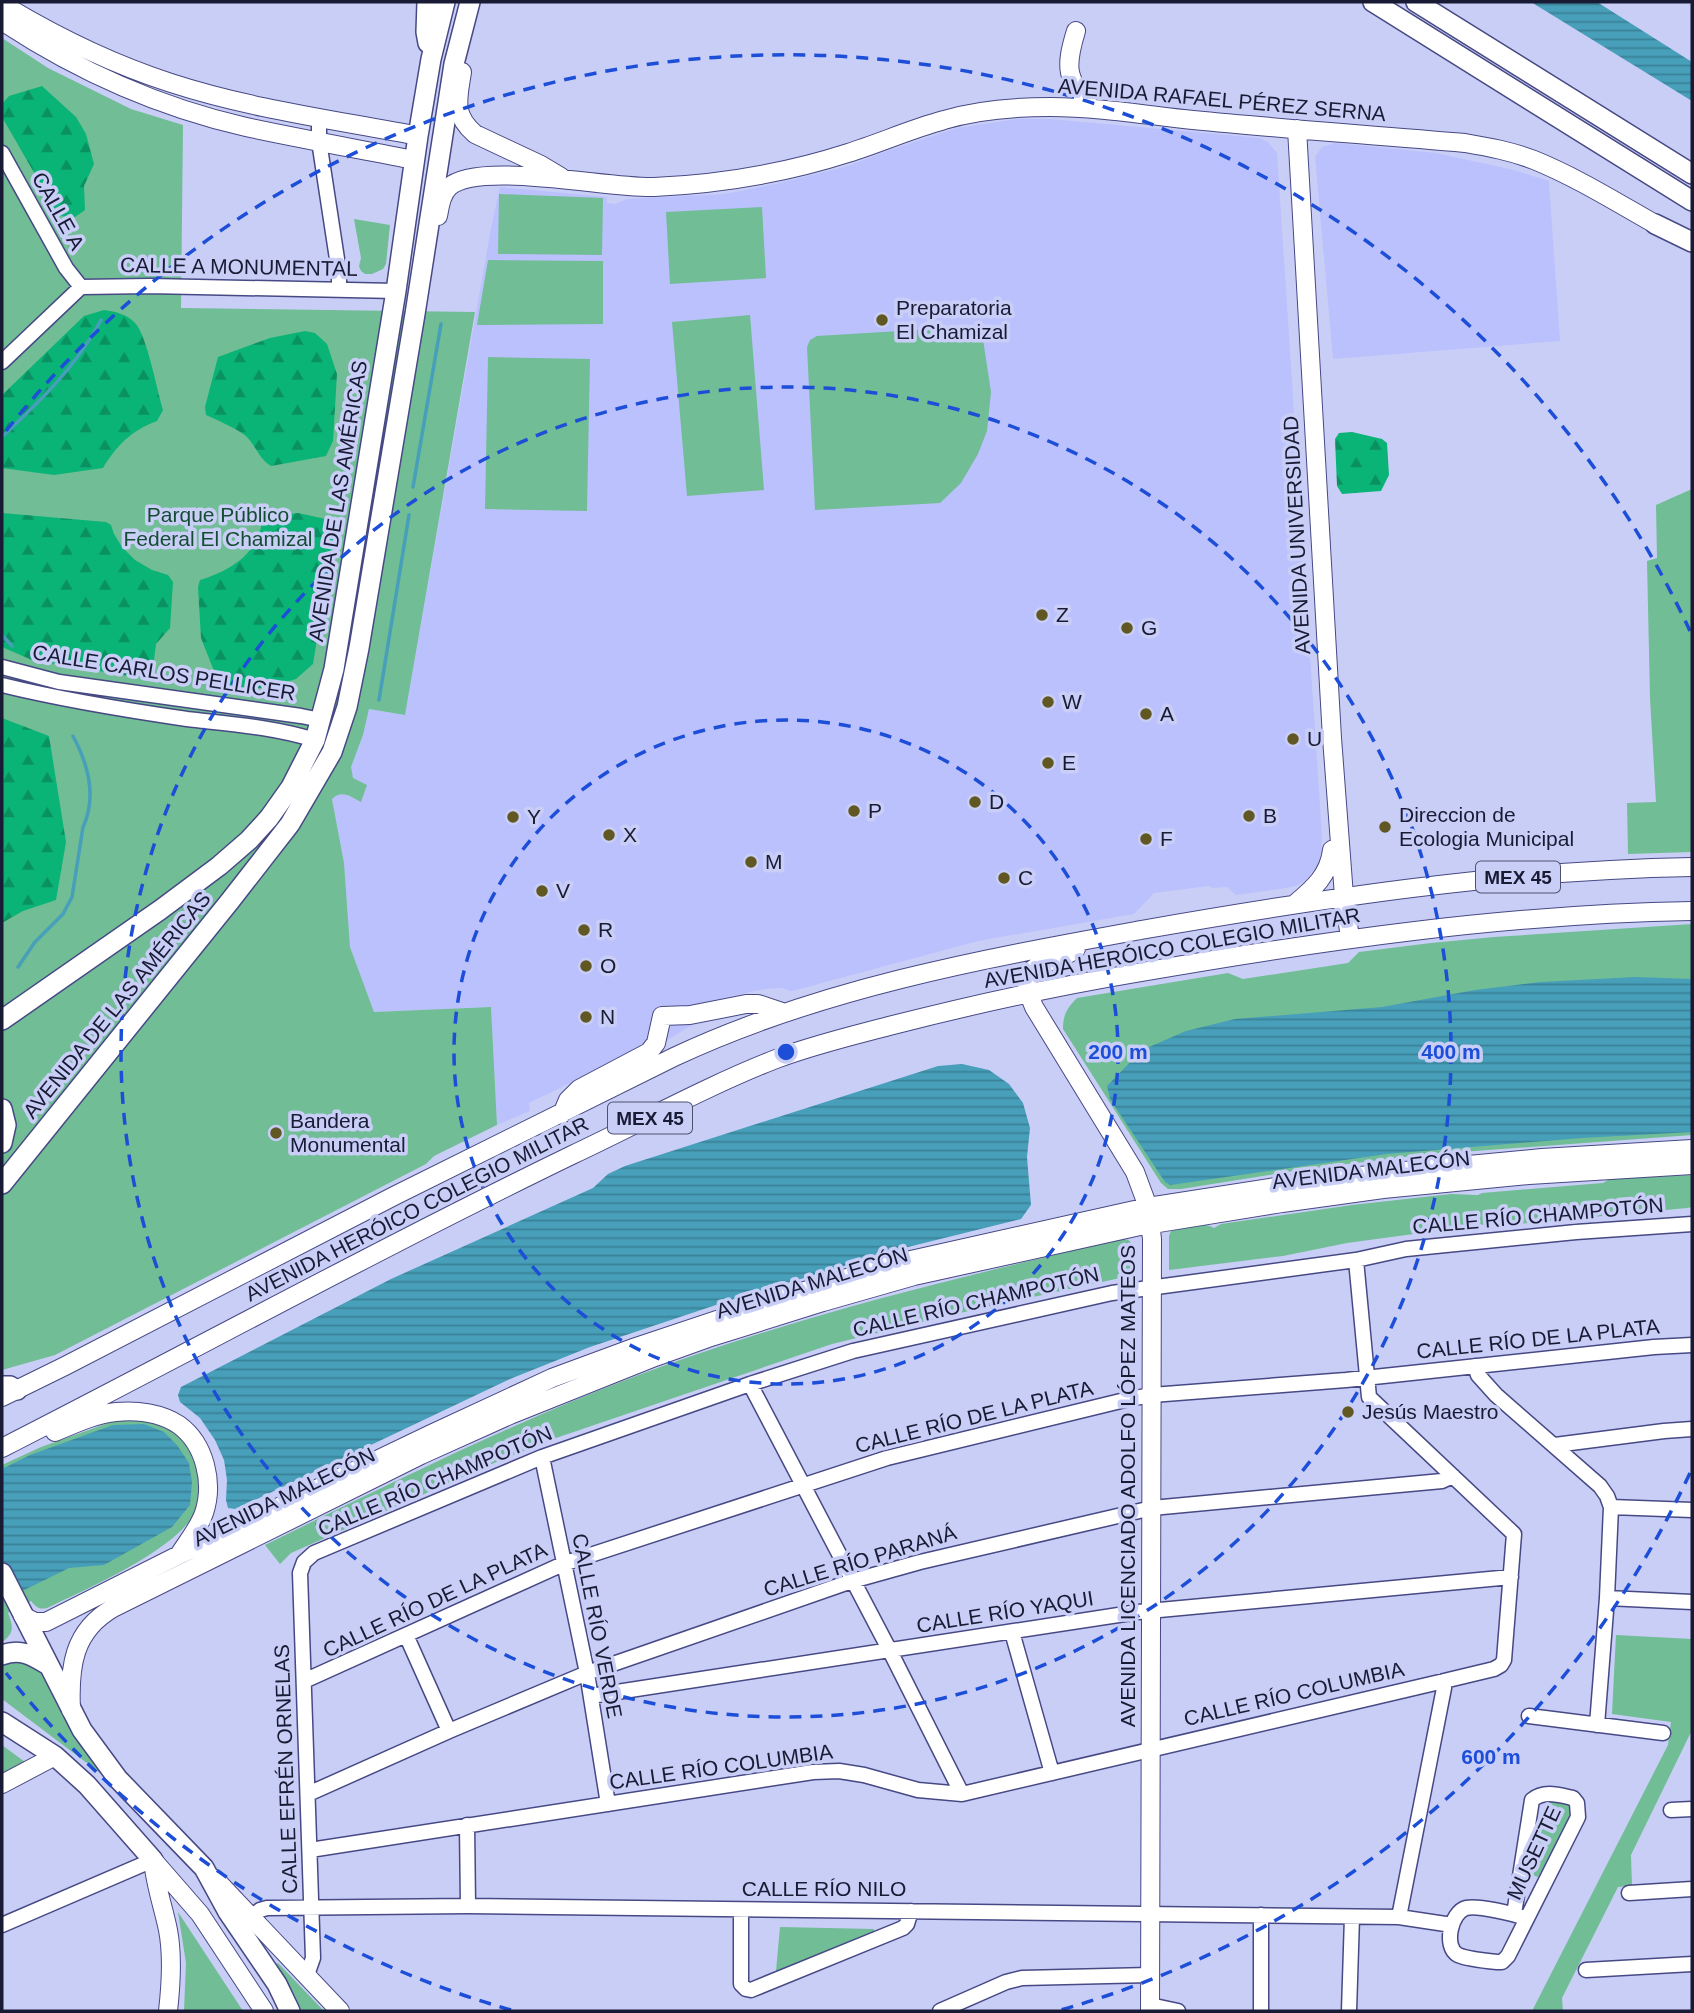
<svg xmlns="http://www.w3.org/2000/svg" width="1694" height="2013" viewBox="0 0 1694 2013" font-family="Helvetica,sans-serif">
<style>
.built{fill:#bbc1fd}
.green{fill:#71bd95}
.forest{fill:url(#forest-firs)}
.water{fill:url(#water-rules)}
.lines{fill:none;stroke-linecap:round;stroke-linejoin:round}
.stream{stroke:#479fb9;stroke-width:3.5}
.minor-casing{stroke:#474984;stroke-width:17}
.major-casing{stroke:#474984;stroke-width:20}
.highway-casing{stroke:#474984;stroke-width:22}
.minor{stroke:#fff;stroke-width:14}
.major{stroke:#fff;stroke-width:18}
.highway{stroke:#fff;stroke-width:19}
.ring{fill:none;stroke:#1d4ed8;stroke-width:3.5;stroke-dasharray:12 9}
.poi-dot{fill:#605723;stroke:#c9cef7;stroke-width:2.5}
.labels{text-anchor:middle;stroke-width:7;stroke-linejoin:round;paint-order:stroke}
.shield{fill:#c9cef7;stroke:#4e516e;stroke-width:2}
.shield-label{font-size:19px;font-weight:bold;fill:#191b34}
.street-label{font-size:21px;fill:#191b34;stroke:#c9cef7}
.poi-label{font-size:21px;fill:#191b34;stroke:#c9cef7;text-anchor:start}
.park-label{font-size:21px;fill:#154d33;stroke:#c9cef7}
.centre{fill:#1d4ed8;stroke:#c9cef7;stroke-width:3.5}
.ring-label{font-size:21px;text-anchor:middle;font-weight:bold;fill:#1d4ed8;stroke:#c9cef7;stroke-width:7;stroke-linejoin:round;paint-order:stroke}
</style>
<defs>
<pattern id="forest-firs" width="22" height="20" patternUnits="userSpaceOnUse" patternTransform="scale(1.75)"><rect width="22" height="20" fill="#0ab376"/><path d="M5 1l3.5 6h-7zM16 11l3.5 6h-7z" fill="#0a9162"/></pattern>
<pattern id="water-rules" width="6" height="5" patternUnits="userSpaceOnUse" patternTransform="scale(1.75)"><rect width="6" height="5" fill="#479fb9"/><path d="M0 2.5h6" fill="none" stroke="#3a8197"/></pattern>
</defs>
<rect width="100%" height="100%" fill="#c9cef7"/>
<path class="built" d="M1017 119H1050L1260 138 1268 142 1277 153 1322 837 1321 853 1318 864 1306 880 1298 885 1287 888 1236 895 1227 887 1213 888 1209 886 1154 893 1134 914 978 941 796 990 790 991 783 988 764 989 701 1003 702 1019 664 1042 646 1046 529 1103 530 1111 497 1125 491 1007 374 1012 350 947 344 863 332 798 337 794 342 793 361 802 351 772V767L363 735 369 709 405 715 491 228 500 187 607 197V203L615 204 627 199 725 194 780 183 848 166 890 150 957 128Z
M1335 143 1436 153 1514 170 1549 181 1560 341 1333 359 1315 157 1322 147Z"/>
<path class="green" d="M2 38 48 68 131 109 183 125 181 308 475 312 405 715 369 709 363 735 351 767 353 778 367 785 361 802C351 797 342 789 332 799L344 863 350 947 374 1012 491 1007 497 1125 434 1156 426 1164 55 1355 2 1370Z
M499 194 603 198 602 255 498 254Z
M762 207 766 278 670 284 666 212Z
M354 219 390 225 386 264 383 269 372 274H365L361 271 359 266 361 258Z
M488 260 603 261V324L477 325Z
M750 315 764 490 687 496 672 322Z
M981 326 991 392 987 431 978 454 961 483 940 503 815 510 807 347 810 340 817 336Z
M488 357 590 359 587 511 485 509Z
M1692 489V852L1628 854 1627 803 1656 802 1650 698 1647 561 1657 558 1656 505Z
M1692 924V1135L1421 1155 1300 1170 1181 1189H1168L1161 1183 1063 1029C1063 1015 1067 1008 1077 998L1228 973 1243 979 1348 963 1359 952 1431 943 1494 937Z
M1692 1175V1207L1687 1208 1507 1225 1488 1224 1347 1243 1283 1256 1169 1270V1236L1171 1231C1187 1228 1198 1220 1214 1228L1221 1224 1352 1205 1451 1194 1478 1195 1482 1193 1603 1183 1610 1179Z
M1115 1240C1117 1240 1126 1239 1128 1240 1138 1244 1135 1267 1134 1275L951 1315 832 1344 553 1439 501 1460 291 1553 280 1564 265 1545C387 1485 509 1424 636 1376 767 1327 902 1291 1038 1259 1064 1253 1089 1245 1115 1240Z
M114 1421C143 1419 174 1422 189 1450 199 1470 203 1485 197 1507 185 1547 84 1590 47 1608 39 1610 36 1607 31 1601L8 1613C13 1626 15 1633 2 1642V1465L41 1447Z
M1616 1635 1692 1639V1730L1631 1855 1632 1886 1618 1887 1562 1998 1563 2011H1532L1668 1745 1671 1722 1612 1714Z
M13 1658 39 1669 105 1775 104 1776 2 1699V1662Z
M2 1745 25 1762 2 1773Z
M1550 1801 1569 1805 1572 1809 1571 1818 1538 1877 1532 1875 1544 1808Z
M178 1912 243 2011H184L186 1963Z
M780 1927 874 1929V1932L776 1971Z
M278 1963 320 2007 324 2011H302L294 1994 276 1964Z"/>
<path class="forest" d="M42 86 76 117 86 134 94 164 84 186 85 210 75 217 59 216 2 117V104L9 96Z
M104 310C116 312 127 314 135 323 147 335 157 391 163 410L157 421C132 430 117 445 103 468L54 475 2 468V395L84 316Z
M305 331 315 333 327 344 337 374 333 441 326 456 271 466C259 459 256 446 246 436 234 427 219 421 206 415L205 407 218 357 270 338Z
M1352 432 1382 439 1387 443 1389 475 1381 491 1342 494 1337 486 1335 439 1339 433Z
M2 513 106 522 111 525 114 534 122 547 135 560 152 570 168 575 173 582 170 628 156 644 154 660 144 671 135 677 32 660 2 647Z
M298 513 326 519 335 527 313 664 296 679 267 688H232L216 676 201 638 198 587 200 580C229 571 257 555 262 522L269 517Z
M2 718 49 736 66 842 56 900 23 911 2 923Z"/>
<path class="water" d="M1531 2H1597L1692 62V101Z
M1635 977 1692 979V1132L1582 1138 1387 1154 1170 1185 1165 1182 1110 1099 1107 1086 1142 1050 1186 1031 1235 1019 1382 1007 1475 990 1541 982Z
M962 1064 989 1070 1009 1084 1023 1103 1030 1128 1027 1157 1031 1205 1021 1219 908 1247 740 1297 590 1347 510 1379 236 1509 228 1508 226 1500 227 1480 224 1460 215 1440 200 1418 180 1402 178 1395 181 1387 391 1279 593 1188 608 1174 625 1166 938 1066Z
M144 1424 164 1432 177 1445 189 1463 192 1482 190 1505 172 1527 104 1565 69 1568 2 1601V1469L30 1455 113 1425Z"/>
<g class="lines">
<path class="stream" d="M2 437C39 402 77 366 101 320
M413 487 441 324
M2 635 12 646
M379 700 409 515
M18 967 35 942 63 914 72 897 83 827C97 797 88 764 73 736"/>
<defs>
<path id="minor" d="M319 117V141L339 272V289
M2 153 66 268 81 287
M81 287 150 286 396 291
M2 362 81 287
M2 667 59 682 301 716 321 720
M2 685C63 700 125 710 187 719 230 724 274 727 315 740
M1475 1366 1478 1375 1496 1395 1600 1486 1607 1496 1611 1507 1607 1598 1597 1725
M750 1384 890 1651 962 1794
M1555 1445 1664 1431 1692 1429
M542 1457 587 1673 608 1804
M1611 1507 1692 1510
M1607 1598 1692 1602
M1012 1632 1052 1773
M406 1635 449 1731
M304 1681 563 1564 887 1458 1129 1399 1152 1395 1346 1380 1654 1347 1692 1345
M591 1696 1138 1612 1511 1577
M1529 1716 1663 1733
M308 1794 449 1731 587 1673 852 1581 920 1562 1152 1508 1442 1481 1453 1476
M1671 1810 1692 1809
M467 1825 468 1906
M310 1850 813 1772 839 1771 864 1775 918 1790 962 1794 1444 1681 1494 1669 1501 1665 1504 1660 1514 1534 1369 1397 1356 1260
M1629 1893 1692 1889
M741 1910V1984L746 1989 751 1990 903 1928 907 1924 911 1911
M1514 1914 1532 1800C1544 1790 1559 1795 1573 1798L1577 1803 1578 1817 1508 1956 1502 1962H1497C1487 1961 1467 1959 1458 1955 1443 1947 1451 1912 1466 1908 1478 1905 1514 1914 1526 1918
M1261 1915V2011
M251 1917 260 1910 267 1908 468 1906 1399 1917 1452 1925
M1399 1917 1444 1688V1681
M2 1925 153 1860
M1586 1970 1692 1964
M307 1975 313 1958 300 1573 304 1562 314 1553 542 1457 750 1384 853 1351 1112 1293 1356 1260 1406 1249 1576 1232 1692 1224
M1150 2005 1178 2011
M940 2011 1006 1982 1022 1978 1150 1975
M1349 2011 1352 1917"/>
<path id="major" d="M2 4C55 36 112 64 171 83 251 109 335 120 418 136
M2 21C76 70 159 107 246 127 302 139 358 149 414 160
M1076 31C1064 70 1067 78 1092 109
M462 72C458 99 452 114 475 134L541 165 561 177
M1297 129 1332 738 1344 896 1350 938
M438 216C440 206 441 195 449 187 478 160 611 189 654 187 719 184 786 173 848 153 880 143 911 129 944 120 977 110 1015 107 1050 107 1098 107 1146 115 1193 120 1284 129 1374 135 1465 143 1488 147 1511 151 1534 160 1576 177 1616 202 1655 224
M1295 904C1314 888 1329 875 1332 850L1337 847
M1076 949C1049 969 1012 957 1034 1007L1135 1172 1148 1207 1152 1239 1150 2011
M562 1114 568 1100 579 1089 649 1052 656 1043 662 1016 690 1015 746 1004H758L782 1012
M2 1397 65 1366 396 1195 674 1057C821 988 982 959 1141 930 1324 898 1507 870 1692 867
M55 1432C74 1424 95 1414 116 1412 137 1410 161 1413 179 1425 205 1444 214 1483 204 1513 199 1528 187 1542 179 1555
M2 1448C192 1351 380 1248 572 1155 640 1123 707 1086 776 1059 813 1045 851 1036 889 1026 971 1005 1053 987 1136 973 1320 941 1506 914 1692 911
M23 1616 35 1622H46L179 1555 431 1434 552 1378 636 1347 801 1292 893 1264 1148 1207 1307 1182 1405 1171 1542 1158 1692 1149
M71 1710C69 1667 73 1631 113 1608L421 1455 510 1415 655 1357 708 1338 823 1302 914 1276 1140 1226 1282 1203 1383 1189 1529 1175 1692 1165
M2 1784 55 1756
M153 1860 200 1914 264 2011
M153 1860C155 1884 163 1906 168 1930 173 1956 171 1985 168 2011
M215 1879 340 2011"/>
<path id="highway" d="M427 2 426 32 428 43
M1373 2 1692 201
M1416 2 1692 174
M1655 224 1692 242
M2 1020 160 910 219 866 249 840 269 818 291 787 315 740 334 669 396 291 418 136 431 59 445 2
M2 1109 6 1125 2 1143
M2 1184 230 901 290 824 332 752 347 707 359 648 415 314 454 64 470 2
M2 1386H10L17 1390
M2 1573 82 1730 118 1779 204 1868 228 1912 277 1984 290 2011
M2 1655C20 1648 32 1655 48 1665
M2 1722 55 1756 87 1785 153 1860"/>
</defs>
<use href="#minor" class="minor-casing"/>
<use href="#major" class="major-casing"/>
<use href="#highway" class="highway-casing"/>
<use href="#minor" class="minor"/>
<use href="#major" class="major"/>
<use href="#highway" class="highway"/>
</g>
<g class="ring">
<circle cx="786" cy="1052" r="332"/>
<circle cx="786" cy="1052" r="665"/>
<path d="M1690 1473A997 997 0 0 1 1061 2010M511 2010A997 997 0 0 1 6 1673M6 431A997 997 0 0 1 1690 631"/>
</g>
<g class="poi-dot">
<circle cx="882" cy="320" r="7"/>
<circle cx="1042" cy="615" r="7"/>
<circle cx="1127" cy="628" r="7"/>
<circle cx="1048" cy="702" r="7"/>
<circle cx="1146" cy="714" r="7"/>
<circle cx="1293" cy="739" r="7"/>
<circle cx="1048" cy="763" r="7"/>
<circle cx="975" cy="802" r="7"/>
<circle cx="854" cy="811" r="7"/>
<circle cx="1249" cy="816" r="7"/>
<circle cx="513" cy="817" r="7"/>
<circle cx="1385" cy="827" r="7"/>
<circle cx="609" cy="835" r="7"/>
<circle cx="1146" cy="839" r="7"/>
<circle cx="751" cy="862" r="7"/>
<circle cx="1004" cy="878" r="7"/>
<circle cx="542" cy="891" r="7"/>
<circle cx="584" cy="930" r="7"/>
<circle cx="586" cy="966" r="7"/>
<circle cx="586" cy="1017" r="7"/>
<circle cx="276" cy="1133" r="7"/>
<circle cx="1348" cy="1412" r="7"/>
</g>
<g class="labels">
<g class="shield">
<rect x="1476" y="861.5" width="84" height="31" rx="5"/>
<rect x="608" y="1102.5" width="84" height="31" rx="5"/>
</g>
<g class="shield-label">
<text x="1518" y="884">MEX 45</text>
<text x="650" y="1125">MEX 45</text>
</g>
<g class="street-label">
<text transform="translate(1222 100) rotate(5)" y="7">AVENIDA RAFAEL PÉREZ SERNA</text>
<text transform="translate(58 211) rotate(61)" y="7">CALLE A</text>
<text transform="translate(239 267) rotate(1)" y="7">CALLE A MONUMENTAL</text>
<text transform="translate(338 501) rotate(-81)" y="7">AVENIDA DE LAS AMÉRICAS</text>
<text transform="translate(1297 535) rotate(-93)" y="7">AVENIDA UNIVERSIDAD</text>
<text transform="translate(164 673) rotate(9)" y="7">CALLE CARLOS PELLICER</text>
<text transform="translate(1172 948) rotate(-10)" y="7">AVENIDA HERÓICO COLEGIO MILITAR</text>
<text transform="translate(117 1005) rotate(-51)" y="7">AVENIDA DE LAS AMÉRICAS</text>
<text transform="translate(1371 1170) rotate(-7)" y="7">AVENIDA MALECÓN</text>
<text transform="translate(417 1209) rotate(-27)" y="7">AVENIDA HERÓICO COLEGIO MILITAR</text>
<text transform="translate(1538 1216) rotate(-5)" y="7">CALLE RÍO CHAMPOTÓN</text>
<text transform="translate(812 1283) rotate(-17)" y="7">AVENIDA MALECÓN</text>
<text transform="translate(976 1302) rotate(-13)" y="7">CALLE RÍO CHAMPOTÓN</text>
<text transform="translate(1538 1339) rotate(-6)" y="7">CALLE RÍO DE LA PLATA</text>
<text transform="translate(974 1417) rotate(-14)" y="7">CALLE RÍO DE LA PLATA</text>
<text transform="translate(435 1481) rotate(-23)" y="7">CALLE RÍO CHAMPOTÓN</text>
<text transform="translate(1128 1486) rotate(-90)" y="7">AVENIDA LICENCIADO ADOLFO LÓPEZ MATEOS</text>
<text transform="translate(284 1497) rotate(-26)" y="7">AVENIDA MALECÓN</text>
<text transform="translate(860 1561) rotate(-17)" y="7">CALLE RÍO PARANÁ</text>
<text transform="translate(435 1600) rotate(-25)" y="7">CALLE RÍO DE LA PLATA</text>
<text transform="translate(1005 1612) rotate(-9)" y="7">CALLE RÍO YAQUI</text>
<text transform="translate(597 1626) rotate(79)" y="7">CALLE RÍO VERDE</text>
<text transform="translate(1294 1694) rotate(-13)" y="7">CALLE RÍO COLUMBIA</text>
<text transform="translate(721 1767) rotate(-8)" y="7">CALLE RÍO COLUMBIA</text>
<text transform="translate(286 1769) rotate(-92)" y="7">CALLE EFRÉN ORNELAS</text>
<text transform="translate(1534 1853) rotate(-65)" y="7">MUSETTE</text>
<text x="824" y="1896">CALLE RÍO NILO</text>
</g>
<g class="poi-label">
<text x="896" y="315">Preparatoria<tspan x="896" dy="24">El Chamizal</tspan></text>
<text x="1056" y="622">Z</text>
<text x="1141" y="635">G</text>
<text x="1062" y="709">W</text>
<text x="1160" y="721">A</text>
<text x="1307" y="746">U</text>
<text x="1062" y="770">E</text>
<text x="989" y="809">D</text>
<text x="868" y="818">P</text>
<text x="1399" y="822">Direccion de<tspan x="1399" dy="24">Ecologia Municipal</tspan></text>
<text x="1263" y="823">B</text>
<text x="527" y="824">Y</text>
<text x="623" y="842">X</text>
<text x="1160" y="846">F</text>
<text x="765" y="869">M</text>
<text x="1018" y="885">C</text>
<text x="556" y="898">V</text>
<text x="598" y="937">R</text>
<text x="600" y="973">O</text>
<text x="600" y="1024">N</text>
<text x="290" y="1128">Bandera<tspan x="290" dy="24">Monumental</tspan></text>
<text x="1362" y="1419">Jesús Maestro</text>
</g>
<g class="park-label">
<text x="218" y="522">Parque Público<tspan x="218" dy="24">Federal El Chamizal</tspan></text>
</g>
</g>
<circle cx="786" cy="1052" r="10" class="centre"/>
<g class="ring-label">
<text x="1118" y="1059">200 m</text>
<text x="1451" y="1059">400 m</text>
<text x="1491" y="1764">600 m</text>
</g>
<rect width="1694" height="2013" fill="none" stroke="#191b34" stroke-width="7"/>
</svg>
